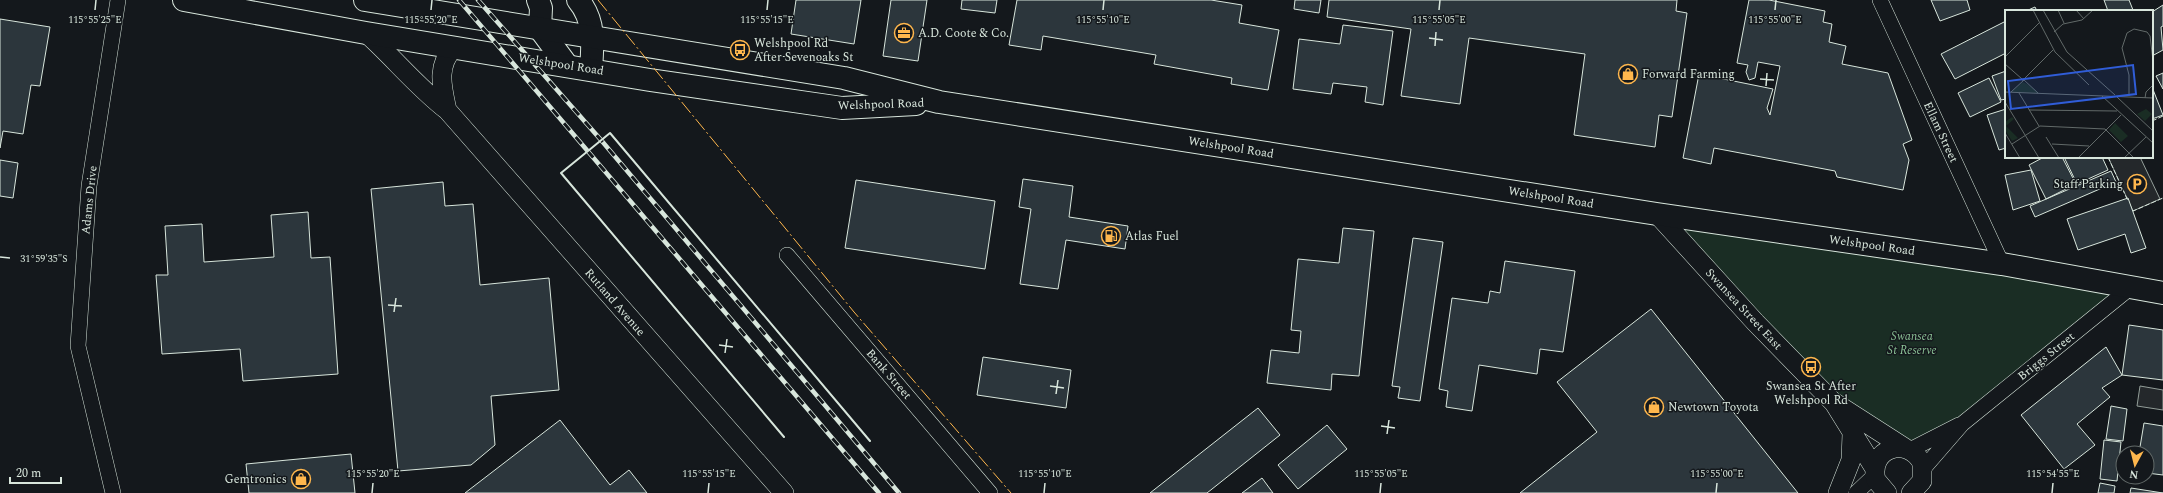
<svg xmlns="http://www.w3.org/2000/svg" width="2163" height="493" viewBox="0 0 2163 493" font-family="Spectral,serif">
<style>
.green{fill:#1a2d24;stroke:#939e99}
.parking{fill:#24282b;stroke:#939e99}
.building{fill:#2c363c;stroke:#d8e6dc}
.lines{fill:none;stroke-linecap:round;stroke-linejoin:round}
.minor-casing{stroke:#d8e6dc;stroke-width:16}
.tertiary-casing{stroke:#d8e6dc;stroke-width:20}
.secondary-casing{stroke:#d8e6dc;stroke-width:24}
.primary-casing{stroke:#d8e6dc;stroke-width:24}
.minor{stroke:#14181c;stroke-width:15}
.tertiary{stroke:#14181c;stroke-width:19}
.secondary{stroke:#14181c;stroke-width:22}
.primary{stroke:#14181c;stroke-width:22}
.rail-casing{stroke:#d8e6dc;stroke-width:4.5}
.rail{stroke:#14181c;stroke-width:3;stroke-dasharray:9;stroke-linecap:butt}
.fence{stroke:#d8e6dc;stroke-width:1;stroke-dasharray:5 2;stroke-linecap:butt}
.wall{stroke:#d8e6dc;stroke-width:2}
.power{stroke:#ffb74d;stroke-width:1;stroke-dasharray:14 3 2 3;stroke-linecap:butt}
.ticks{fill:none;stroke:#d8e6dc;stroke-width:1.5}
.labels{text-anchor:middle;stroke-width:3;stroke-linejoin:round;paint-order:stroke}
.poi-label{font-size:12px;fill:#d8e6dc;stroke:#14181c;text-anchor:start}
.street-label{font-size:12px;fill:#d8e6dc;stroke:#14181c}
.park-label{font-size:12px;font-style:italic;fill:#8ac095;stroke:#14181c}
.inset-road{fill:none;stroke:#626a69;stroke-width:1}
.view{fill:#305dd8;fill-opacity:0.15;stroke:#305dd8;stroke-width:2}
.inset-edge{fill:none;stroke:#d8e6dc;stroke-width:2}
.ticks-label{font-size:10px;text-anchor:middle;fill:#d8e6dc;stroke:#14181c;stroke-width:3;stroke-linejoin:round;paint-order:stroke}
</style>
<rect width="100%" height="100%" fill="#14181c"/>
<path class="green" d="M1657 214 2126 287 1958 423 1905 448 1831 400Z"/>
<path class="parking" d="M2108 157H2140L2160 199 2133 211Z
M2140 386 2163 390V410L2137 406Z"/>
<path class="building" d="M796 0H861L854 44 791 34Z
M891 0H927L918 61 883 56Z
M962 0H997L995 13 961 9Z
M1017 0H1211L1242 5 1239 23 1279 30 1268 90 1231 84 1232 78 1154 64 1156 55 1043 36 1041 50 1009 45Z
M1295 0H1321L1319 13 1294 9Z
M1329 0H1677L1676 11 1687 13 1672 117 1659 115 1655 147 1574 135 1585 54 1469 38 1460 104 1401 96 1411 29 1327 17Z
M1749 0H1769L1825 11 1823 22 1832 24 1829 42 1846 46 1842 64 1888 73 1912 140 1903 144 1909 160 1903 190 1837 177 1835 171 1714 148 1711 164 1683 158 1699 74 1773 89 1767 108 1770 115 1780 66 1758 62 1755 78 1749 80 1746 72 1748 65 1737 63Z
M1931 0H1967L1970 10 1940 21Z
M2104 0H2129L2133 10 2108 11Z
M2163 5V26L2161 27 2163 50 2152 56V12Z
M2035 7 2037 11H2026Z
M0 19 50 27 40 86 31 85 23 134 3 131 0 148Z
M2006 21V53L1955 79 1941 54Z
M1343 25 1393 31 1383 105 1365 102 1367 87 1333 83 1331 94 1293 89 1299 39 1340 44Z
M2006 71V99L2001 100 1992 76Z
M2163 73V89L2156 76Z
M1989 78 2001 102 1970 117 1958 93Z
M2152 87 2163 115 2152 119Z
M2006 109V148L1999 150 1987 115Z
M2044 157H2062L2076 184 2046 199 2029 165Z
M2064 157H2102L2108 170 2077 184Z
M0 160 18 163 13 198 0 196Z
M2031 170 2040 201 2013 210 2005 175Z
M2111 171 2116 182 2035 217 2030 206Z
M1023 179 1073 186 1069 217 1128 226 1125 249 1066 240 1058 289 1020 284 1031 209 1019 207Z
M856 180 995 201 985 269 845 248Z
M443 182 445 206 473 204 480 285 549 278 559 390 491 396 495 445 471 465 398 471 371 189Z
M2128 198 2146 248 2131 253 2125 234 2078 250 2067 219Z
M308 212 311 258 330 257 338 374 243 381 240 349 162 354 156 275H168L165 226 202 224 204 262 274 257 271 215Z
M1343 228 1374 231 1359 376 1332 374 1331 390 1267 383 1271 350 1299 353 1301 331 1291 330 1298 259 1339 263Z
M1413 238 1443 242 1420 401 1398 398 1400 387 1392 386Z
M1505 261 1575 271 1563 352 1540 349 1537 374 1479 365 1472 411 1446 407 1448 391 1439 389 1452 298 1488 303 1490 291 1500 293Z
M1651 309 1798 493H1520L1597 432 1557 382Z
M2129 325 2163 330V380L2122 375Z
M2106 347 2122 375 2102 388 2110 397 2077 424 2095 445 2064 469 2021 415Z
M983 357 1071 370 1066 408 977 395Z
M2111 406 2127 409 2123 441 2106 439Z
M1258 408 1280 435 1207 493H1150Z
M560 420 610 485 629 470 647 493H465Z
M2144 423 2163 426V475L2147 473V453H2139Z
M1327 425 1347 449 1298 489 1278 465Z
M2104 440 2121 442 2117 481 2100 479Z
M351 454 355 493H249L246 464Z
M1262 478 1273 493H1242Z
M2100 483 2115 486 2114 493H2098Z
M2131 488 2163 493H2130Z"/>
<g class="lines">
<defs>
<path id="minor" d="M1880 0 2002 264
M787 255 990 493
M1910 450 1959 425
M1923 469 1962 424 2130 288
M113 493 78 346 89 186 118 0
M1856 493 1875 475"/>
<path id="tertiary" d="M366 33C394 58 417 87 447 110L784 493
M447 110C442 87 436 66 454 47
M1657 214 1755 322 1834 403 1875 469
M1835 403 1905 448
M1838 493 1851 460 1852 434
M1887 493 1876 480C1868 449 1907 435 1922 463V481L1911 493"/>
<path id="secondary" d="M538 0 541 8 540 29 566 64
M578 0C595 20 593 44 591 69"/>
<path id="primary" d="M184 0 366 33 650 80 842 108 916 104
M365 0 844 78 939 102 1657 214 2002 264 2163 293"/>
</defs>
<use href="#minor" class="minor-casing"/>
<use href="#tertiary" class="tertiary-casing"/>
<use href="#secondary" class="secondary-casing"/>
<use href="#primary" class="primary-casing"/>
<use href="#minor" class="minor"/>
<use href="#tertiary" class="tertiary"/>
<use href="#secondary" class="secondary"/>
<use href="#primary" class="primary"/>
<defs>
<path id="rail" d="M459 0 879 493
M478 0 601 140 899 493"/>
</defs>
<use href="#rail" class="rail-casing"/>
<use href="#rail" class="rail"/>
<path class="fence" d="M2152 121 2163 116
M2108 157 2128 201
M2133 210V211L2163 198"/>
<path class="wall" d="M784 437 561 173 610 133 870 441"/>
<path class="power" d="M598 0 854 312 1011 493"/>
</g>
<path class="ticks" d="M95 10 96 0M431 10 432 0M767 10 768 0M1103 10 1104 0M1439 10 1440 0M1775 10 1776 0M1429 38 1443 40M1435 46 1436 32M1760 79 1774 80M1766 86 1767 73M0 257 10 258M388 305 402 306M394 312 396 298M719 345 733 347M725 353 727 339M1050 386 1064 388M1056 394 1058 380M1381 426 1395 428M1387 434 1389 420M372 493 373 483M708 493 709 483M1044 493 1045 483M1380 493 1381 483M1716 493 1717 483M2052 493 2053 483"/>
<defs>
<symbol id="office-ring" viewBox="-11 -11 22 22"><circle r="9.5" fill="#14181c" stroke="#ffb74d" stroke-width="1.5"/><path d="M-6-3h4V-5.5h4V-3h4V5H-6ZM-1-4.5V-3h2v-1.5ZM-6 0V1H6V0Z" fill="#ffb74d"/></symbol>
<symbol id="bus-ring" viewBox="-11 -11 22 22"><circle r="9.5" fill="#14181c" stroke="#ffb74d" stroke-width="1.5"/><path d="M-5-6H5V4H4V6H2V4H-2V6H-4V4H-5ZM-3.5-4V0h7V-4ZM-3.5 1.2v1.5H-2V1.2ZM2 1.2v1.5H3.5V1.2Z" fill="#ffb74d"/></symbol>
<symbol id="shop-ring" viewBox="-11 -11 22 22"><circle r="9.5" fill="#14181c" stroke="#ffb74d" stroke-width="1.5"/><path d="M-5-2.5h2.3a2.7 3.5 0 0 1 5.4 0H5L5.5 6h-11ZM-1.5-2.5h3a1.5 2.3 0 0 0-3 0Z" fill="#ffb74d"/></symbol>
<symbol id="parking-ring" viewBox="-11 -11 22 22"><circle r="9.5" fill="#14181c" stroke="#ffb74d" stroke-width="1.5"/><path d="M-3.5-5.5H1a3.5 3.5 0 0 1 0 7H-1V5.5H-3.5ZM-1-3.4V-.6H.8a1.4 1.4 0 0 0 0-2.8Z" fill="#ffb74d"/></symbol>
<symbol id="fuel-ring" viewBox="-11 -11 22 22"><circle r="9.5" fill="#14181c" stroke="#ffb74d" stroke-width="1.5"/><path d="M-5.5-6h7V0h2V4h1.3V-2.5L3-4.5l.8-.8L6-3V5H2.5V1h-1V6h-7ZM-4.2-4.7v3.2H.2V-4.7Z" fill="#ffb74d"/></symbol>
</defs>
<g fill-rule="evenodd">
<use href="#office-ring" x="893" y="22" width="22" height="22"/>
<use href="#bus-ring" x="729" y="39" width="22" height="22"/>
<use href="#shop-ring" x="1617" y="63" width="22" height="22"/>
<use href="#parking-ring" x="2126" y="173" width="22" height="22"/>
<use href="#fuel-ring" x="1100" y="225" width="22" height="22"/>
<use href="#bus-ring" x="1800" y="356" width="22" height="22"/>
<use href="#shop-ring" x="1643" y="396" width="22" height="22"/>
<use href="#shop-ring" x="290" y="468" width="22" height="22"/>
</g>
<g class="labels">
<g class="poi-label">
<text x="918" y="37">A.D. Coote &amp; Co.</text>
<text x="754" y="47">Welshpool Rd<tspan x="754" dy="14">After Sevenoaks St</tspan></text>
<text x="1642" y="78">Forward Farming</text>
<text x="2123" y="188" text-anchor="end">Staff Parking</text>
<text x="1125" y="240">Atlas Fuel</text>
<text x="1811" y="390" text-anchor="middle">Swansea St After<tspan x="1811" dy="14">Welshpool Rd</tspan></text>
<text x="1668" y="411">Newtown Toyota</text>
<text x="287" y="483" text-anchor="end">Gemtronics</text>
</g>
<g class="street-label">
<text transform="translate(561 64) rotate(9)" y="4">Welshpool Road</text>
<text transform="translate(881 104) rotate(-2)" y="4">Welshpool Road</text>
<text transform="translate(1941 132) rotate(65)" y="4">Ellam Street</text>
<text transform="translate(1231 147) rotate(9)" y="4">Welshpool Road</text>
<text transform="translate(1551 197) rotate(9)" y="4">Welshpool Road</text>
<text transform="translate(89 200) rotate(-84)" y="4">Adams Drive</text>
<text transform="translate(1872 245) rotate(8)" y="4">Welshpool Road</text>
<text transform="translate(615 302) rotate(49)" y="4">Rutland Avenue</text>
<text transform="translate(1744 309) rotate(47)" y="4">Swansea Street East</text>
<text transform="translate(2046 356) rotate(-39)" y="4">Briggs Street</text>
<text transform="translate(889 374) rotate(49)" y="4">Bank Street</text>
</g>
<g class="park-label">
<text x="1912" y="340">Swansea<tspan x="1912" dy="14">St Reserve</tspan></text>
</g>
</g>
<g transform="translate(2005 10)">
<rect width="148" height="148" fill="#14181c"/>
<path d="M18 72 22 74 34 83 6 82ZM141 99 147 104 140 111 132 104ZM7 107 9 109 1 116 13 128 7 131 0 120V112ZM110 113 123 126 116 132 104 120Z" fill="#1a2d24"/>
<path class="inset-road" d="M28 0 50 42 84 75M38 0 62 42 110 85M53 0 59 13M71 0 79 9M49 22 58 14 77 10 88 0M0 47 34 13M0 54 17 69M19 69 48 40M19 70 33 83M0 82 148 88M6 82 19 70 17 71M14 83 34 116M97 86 148 133M124 86V65L117 38 122 23 129 19 142 22 145 26 148 51M112 87 148 121M140 88 141 82 148 75M0 92 34 148M24 100 112 101M0 123 15 148M41 127 54 148M7 134 35 116 100 119 129 148M47 134 84 136M73 148 116 105M119 148 141 127"/>
<path class="view" d="M128 55 131 84 6 99 3 71Z"/>
<rect width="148" height="148" class="inset-edge"/>
</g>
<g class="ticks-label">
<text x="95" y="23">115°55'25"E</text>
<text x="431" y="23">115°55'20"E</text>
<text x="767" y="23">115°55'15"E</text>
<text x="1103" y="23">115°55'10"E</text>
<text x="1439" y="23">115°55'05"E</text>
<text x="1775" y="23">115°55'00"E</text>
<text x="44" y="262">31°59'35"S</text>
<text x="373" y="477">115°55'20"E</text>
<text x="709" y="477">115°55'15"E</text>
<text x="1045" y="477">115°55'10"E</text>
<text x="1381" y="477">115°55'05"E</text>
<text x="1717" y="477">115°55'00"E</text>
<text x="2053" y="477">115°54'55"E</text>
</g>
<g transform="translate(2135 465) rotate(187)"><circle r="19" fill="#14181c" stroke="#626a69"/>
<path d="M0-3L7 15L0 10L-7 15Z" fill="#ffb74d"/>
<text y="-6" font-size="11" font-weight="bold" text-anchor="middle" fill="#d8e6dc">N</text>
</g>
<path d="M10 477v6h51v-6" fill="none" stroke="#d8e6dc" stroke-width="2"/>
<text x="16" y="477" font-size="12" fill="#d8e6dc" stroke="#14181c" stroke-width="3" paint-order="stroke">20 m</text>
</svg>
